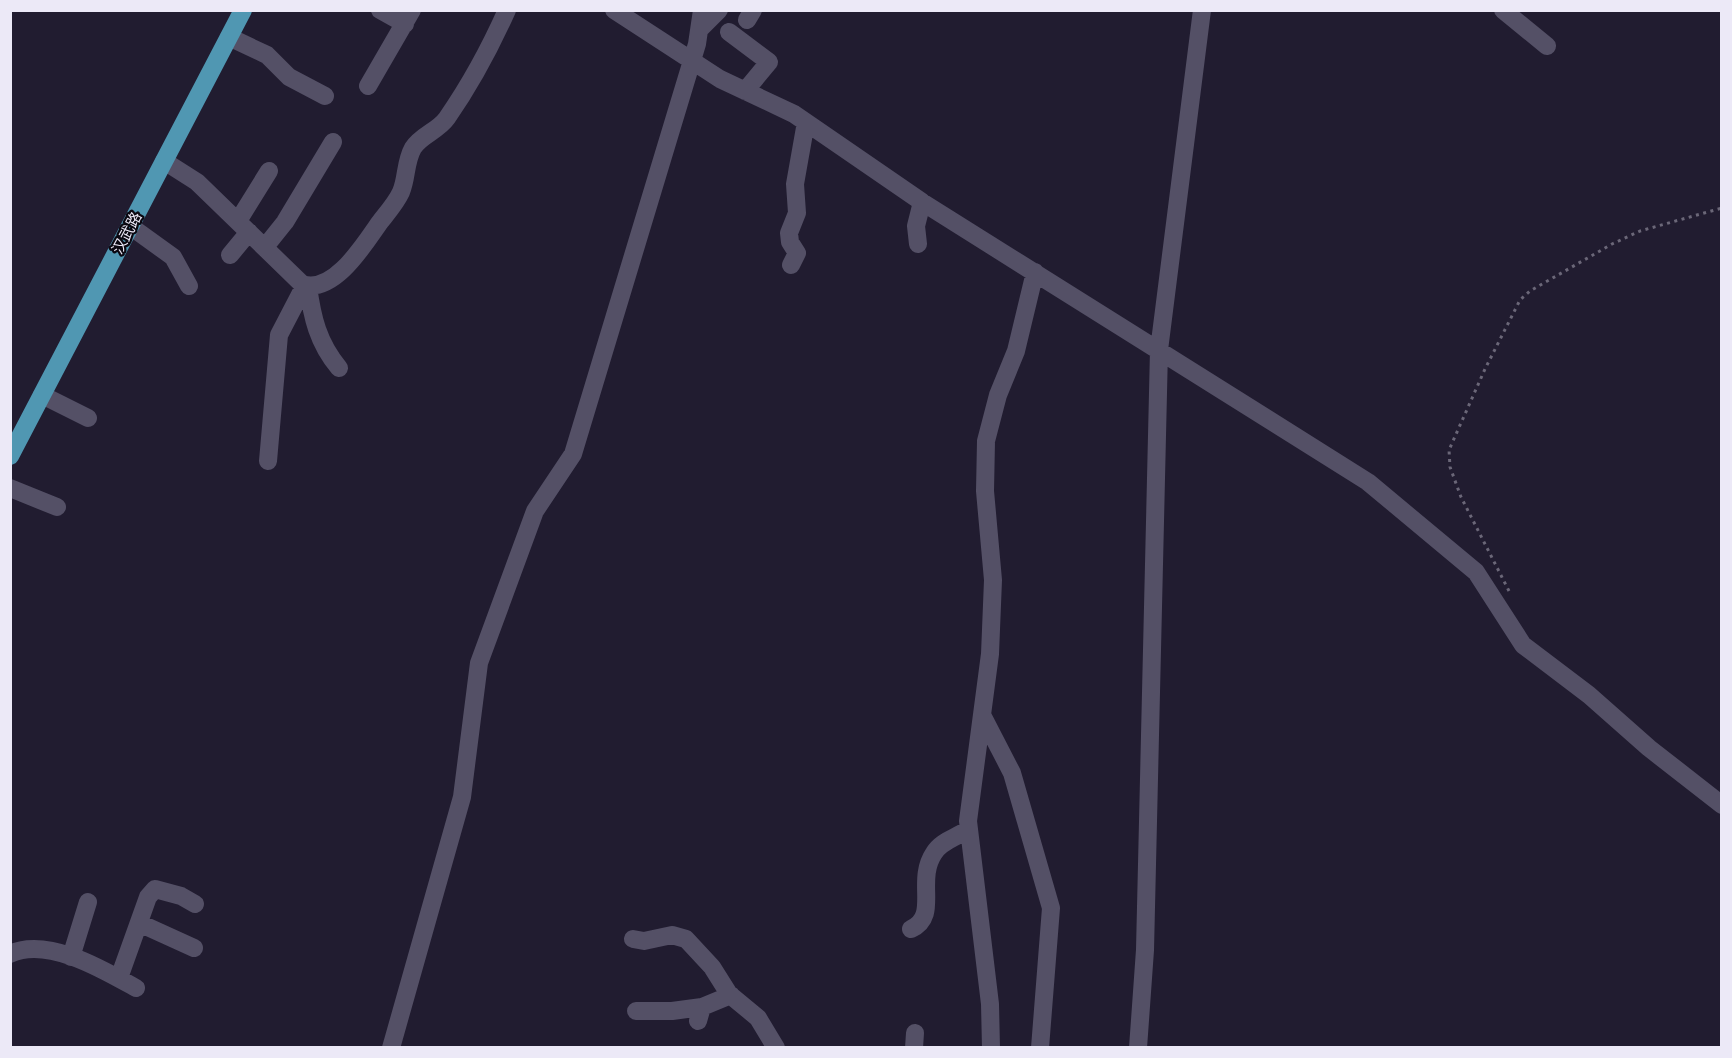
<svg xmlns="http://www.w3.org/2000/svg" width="1732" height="1058" viewBox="0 0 1732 1058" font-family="'Golos Text','Noto Sans SC',sans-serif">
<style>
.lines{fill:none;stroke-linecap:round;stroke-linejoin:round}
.path{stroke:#6b6778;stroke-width:3;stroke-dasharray:3 4.5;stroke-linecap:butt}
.minor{stroke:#545066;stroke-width:18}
.major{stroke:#5097b2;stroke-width:18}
.labels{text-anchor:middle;stroke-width:4.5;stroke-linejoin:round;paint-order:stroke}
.street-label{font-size:15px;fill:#ece9f7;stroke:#0a0811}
</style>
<rect width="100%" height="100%" fill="#211c30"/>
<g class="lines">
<path class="path" d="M1509 591 1461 497 1450 467 1449 450 1485 369 1520 300 1530 291 1612 244 1640 231 1722 208"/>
<path class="minor" d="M380 10 405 24
M614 10 720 79 794 114 922 202 1368 482 1476 572 1523 645 1589 695 1649 748 1722 805
M1503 10 1547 46
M747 20 753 10
M701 28 719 10
M729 32 769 62 745 91
M229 37 267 55 289 77 325 96
M368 86 412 10
M164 161 197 182 302 284C334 295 365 243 380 222 387 213 396 203 401 192 407 178 405 162 413 148 421 135 438 131 447 118 470 85 490 48 507 10
M238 221 269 171
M130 226 173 257 189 286
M918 244 916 226 922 202
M265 247 285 222 333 142
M230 255 249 232
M791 265 797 253 790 242 789 233 797 213 795 184 806 122
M308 286C312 317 318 343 339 368
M42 395 88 418
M268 461 279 335 305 285
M10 488 57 507
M982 715 1012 773 1051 908 1040 1048
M139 923 194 948
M911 929C940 916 915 881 934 853 942 840 957 838 968 829
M633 939 644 941 672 935 686 939 712 967 729 994 758 1018 776 1048
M10 954C47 936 104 970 136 988
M71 957 88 902
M119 978 148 897 155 889 181 896 195 904
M636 1011H672L702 1007
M698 1021 702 1007 731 995
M391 1048 462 797 479 663 535 511 573 454 697 44 702 10
M914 1048 915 1033
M991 1048 990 1004 968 821 990 654 993 580 985 491 986 441 998 395 1016 351 1035 272
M1138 1048 1145 950 1159 350 1202 10"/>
<path class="major" d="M10 456 243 10"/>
</g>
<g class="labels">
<g class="street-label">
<text transform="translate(127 233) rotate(-62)" y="5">汉武路</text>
</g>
</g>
<rect width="1732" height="1058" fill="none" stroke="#ece9f7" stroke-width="24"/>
</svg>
